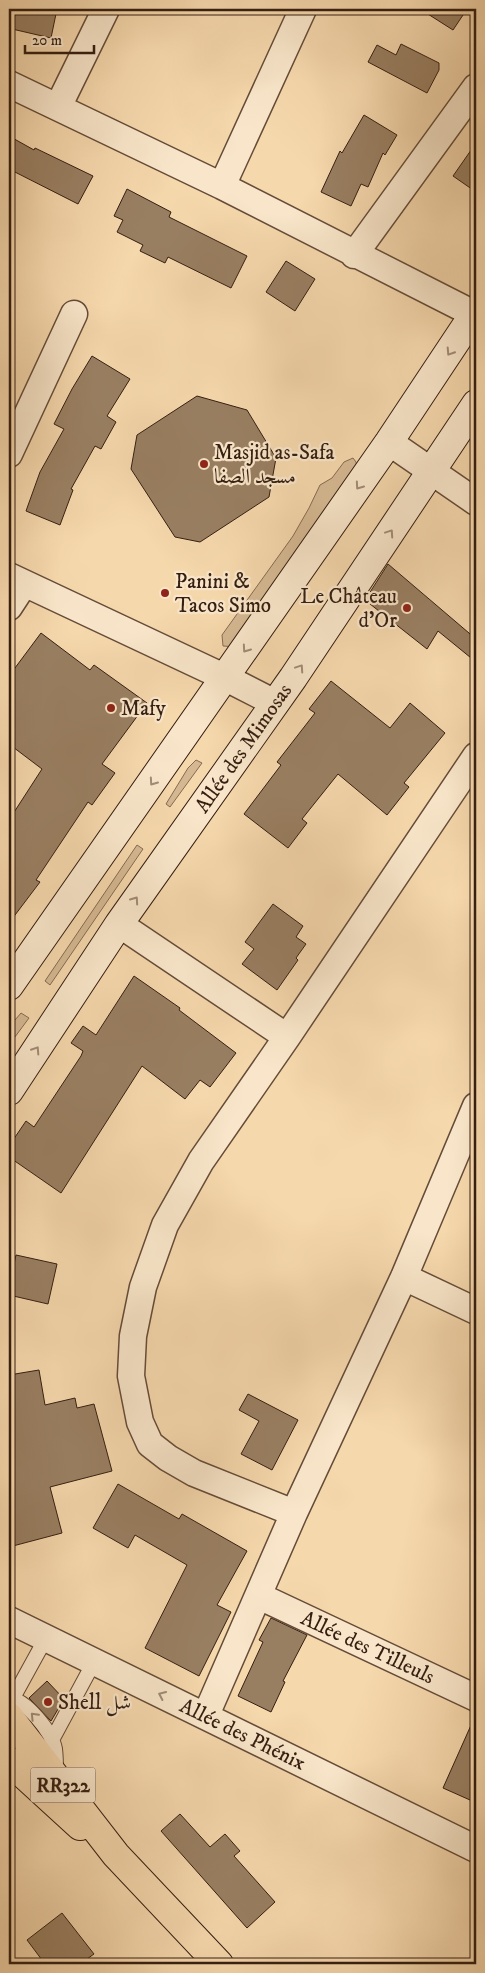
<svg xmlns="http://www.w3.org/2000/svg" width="485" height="1973" viewBox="0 0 485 1973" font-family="'IM FELL DW Pica',Amiri,serif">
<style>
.green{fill:#d5b892;stroke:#856b52}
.building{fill:#997f62;stroke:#351e11}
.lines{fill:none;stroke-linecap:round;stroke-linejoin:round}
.lane-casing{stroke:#654c38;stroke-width:16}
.street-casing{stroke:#654c38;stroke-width:29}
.secondary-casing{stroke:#351e11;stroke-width:30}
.primary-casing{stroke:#351e11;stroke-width:30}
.lane{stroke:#f9e6ca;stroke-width:14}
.street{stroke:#f9e6ca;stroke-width:26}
.secondary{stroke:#f9e6ca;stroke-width:28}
.primary{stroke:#f6d8ad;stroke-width:28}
.oneway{stroke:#a18c77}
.poi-dot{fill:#8f2418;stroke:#f9e6ca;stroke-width:2}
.labels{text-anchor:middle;stroke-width:4.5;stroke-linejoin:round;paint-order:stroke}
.shield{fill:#f9e6ca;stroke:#705a48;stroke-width:1}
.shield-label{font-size:20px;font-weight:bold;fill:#351e11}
.poi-label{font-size:21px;fill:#351e11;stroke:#f9e6ca;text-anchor:start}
.street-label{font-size:21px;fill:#351e11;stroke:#f9e6ca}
</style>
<rect width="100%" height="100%" fill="#f6d8ad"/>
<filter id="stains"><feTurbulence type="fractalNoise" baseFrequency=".004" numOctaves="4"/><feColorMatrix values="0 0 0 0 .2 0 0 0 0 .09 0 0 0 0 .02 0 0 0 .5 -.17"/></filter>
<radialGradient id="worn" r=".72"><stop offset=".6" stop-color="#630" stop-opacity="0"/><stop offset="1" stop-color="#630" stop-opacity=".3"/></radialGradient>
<path class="green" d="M353 458 356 462 357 470 238 647 223 646 222 635 293 536 309 508 320 485 332 478 344 462Z
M196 760 202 763 170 807 166 804 188 768Z
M137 845 143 849 50 985 45 981Z
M21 1013 29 1018 9 1045V1027Z"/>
<path class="building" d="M16 9H57L51 38 12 29Z
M420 9H467L453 30Z
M401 44 439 63V70L427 93 368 62 377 45 396 55Z
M364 115 397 135 385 155 383 153 368 187 361 184 351 206 321 192 340 151 342 153Z
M9 136 34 150 35 148 93 176 78 204 9 169Z
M476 143V192L453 176Z
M127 189 171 212 169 217 247 256 231 288 168 257 165 263 140 251 143 245 117 232 123 220 114 216Z
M286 261 315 279 295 311 266 292Z
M92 356 130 379 107 416 116 422 101 449 95 446 71 489 73 490 60 525 26 511 40 472 64 429 54 424 72 389Z
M197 396 247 410 276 458 269 497 200 542 175 537 131 469 137 435Z
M388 564 476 639V662L438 631 427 649 365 600Z
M41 633 90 670 94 665 147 703 102 764 115 773 92 805 88 802 36 880 40 882 9 923V820L42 769 9 744V676Z
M331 681 390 728 410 703 445 733 404 783 409 787 387 815 338 774 302 819 307 823 288 848 244 814 281 765 277 762 315 713 309 709Z
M273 904 303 926 296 937 306 944 296 958 298 960 277 990 242 964 254 949 245 942Z
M134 976 180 1008 179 1010 236 1053 210 1087 200 1080 185 1099 142 1066 61 1193 9 1157V1146L26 1121 34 1127 81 1056 83 1051 71 1043 83 1026 96 1035Z
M16 1255 57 1264 48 1304 9 1295V1263L14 1264Z
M39 1370 45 1405 75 1398 77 1408 94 1404 112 1471 50 1487 62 1533 9 1547V1375Z
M248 1394 298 1420 272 1470 241 1454 259 1421 239 1410Z
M118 1484 179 1519 182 1514 247 1551 217 1605 231 1612 199 1676 145 1648 187 1565 135 1535 128 1548 93 1528Z
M271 1618 307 1635 283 1681 285 1682 271 1712 238 1696 263 1642 259 1640Z
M47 1681 64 1699 51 1721 29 1698Z
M476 1714V1786L470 1800 443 1788Z
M180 1814 210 1847 225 1834 240 1851 234 1856 275 1902 247 1928 161 1831Z
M62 1913 94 1954 80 1964H45L27 1940Z"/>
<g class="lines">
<defs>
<path id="lane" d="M9 1698C26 1700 52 1732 55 1749 56 1757 56 1765 56 1773
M13 1698 46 1638
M52 1740 94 1662"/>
<path id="street" d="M9 84 222 186 474 314
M58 107 106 9
M222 186 303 9
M354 255 476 87
M389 442 476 502
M9 454 74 314
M9 576 226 678 275 703
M9 607 24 584
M119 924 287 1037
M404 1277 476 1311
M294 1513 194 1473 168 1458 150 1444 140 1422 131 1376 133 1336 143 1287 165 1225 201 1161 287 1037 476 756
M259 1596 476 1698
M9 1620 476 1849
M206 1715 294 1513 404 1277 476 1106"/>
<path id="secondary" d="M9 986 389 442 476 311
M9 1091 119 924 293 678 476 404"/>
<path id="primary" d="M9 1717 116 1855 219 1964
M9 1761 80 1826"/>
</defs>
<use href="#lane" class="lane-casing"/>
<use href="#street" class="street-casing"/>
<use href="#secondary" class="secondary-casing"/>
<use href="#primary" class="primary-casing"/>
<use href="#lane" class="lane"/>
<use href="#street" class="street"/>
<use href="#secondary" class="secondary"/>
<use href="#primary" class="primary"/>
</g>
<defs><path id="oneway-chevron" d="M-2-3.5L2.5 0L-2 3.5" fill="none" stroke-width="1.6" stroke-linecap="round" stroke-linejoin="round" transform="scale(1.25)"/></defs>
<g class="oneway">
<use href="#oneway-chevron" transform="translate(450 352) rotate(123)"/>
<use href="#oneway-chevron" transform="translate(359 486) rotate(125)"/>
<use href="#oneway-chevron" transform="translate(390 533) rotate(-56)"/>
<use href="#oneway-chevron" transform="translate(246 649) rotate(125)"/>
<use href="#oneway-chevron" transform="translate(300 668) rotate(-56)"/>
<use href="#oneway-chevron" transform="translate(153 782) rotate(125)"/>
<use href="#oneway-chevron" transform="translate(135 900) rotate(-55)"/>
<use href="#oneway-chevron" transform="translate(36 1050) rotate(-57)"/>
<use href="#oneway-chevron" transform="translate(162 1695) rotate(-155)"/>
<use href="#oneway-chevron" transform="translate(34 1716) rotate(-134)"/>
</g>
<g class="poi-dot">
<circle cx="204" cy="464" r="5"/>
<circle cx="165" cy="593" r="5"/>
<circle cx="407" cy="608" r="5"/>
<circle cx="111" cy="708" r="5"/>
<circle cx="48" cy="1702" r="5"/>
</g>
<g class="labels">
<rect class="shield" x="30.5" y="1767.5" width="65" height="35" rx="4"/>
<g class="shield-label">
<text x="63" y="1792">RR322</text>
</g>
<g class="poi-label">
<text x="214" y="459">Masjid as-Safa<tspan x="214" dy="24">مسجد الصفا</tspan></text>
<text x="175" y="588">Panini &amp;<tspan x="175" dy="24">Tacos Simo</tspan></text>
<text x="397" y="603" text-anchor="end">Le Château<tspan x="397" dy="24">d'Or</tspan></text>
<text x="121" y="715">Mafy</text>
<text x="58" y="1709">Shell شل</text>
</g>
<g class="street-label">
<text transform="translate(243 748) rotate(-55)" y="7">Allée des Mimosas</text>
<text transform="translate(368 1647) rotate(25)" y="7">Allée des Tilleuls</text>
<text transform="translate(243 1734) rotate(26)" y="7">Allée des Phénix</text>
</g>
</g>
<rect width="485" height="1973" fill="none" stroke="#f6d8ad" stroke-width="30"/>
<rect x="10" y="10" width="465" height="1953" fill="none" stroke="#351e11" stroke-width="2.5"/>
<rect x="15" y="15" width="455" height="1943" fill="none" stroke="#351e11"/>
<path d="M25 45v8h69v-8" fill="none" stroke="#351e11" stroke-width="2.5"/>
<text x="32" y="45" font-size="15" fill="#351e11" stroke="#f9e6ca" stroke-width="4" paint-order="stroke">20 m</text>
<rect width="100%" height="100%" filter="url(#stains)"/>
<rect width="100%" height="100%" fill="url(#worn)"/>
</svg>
